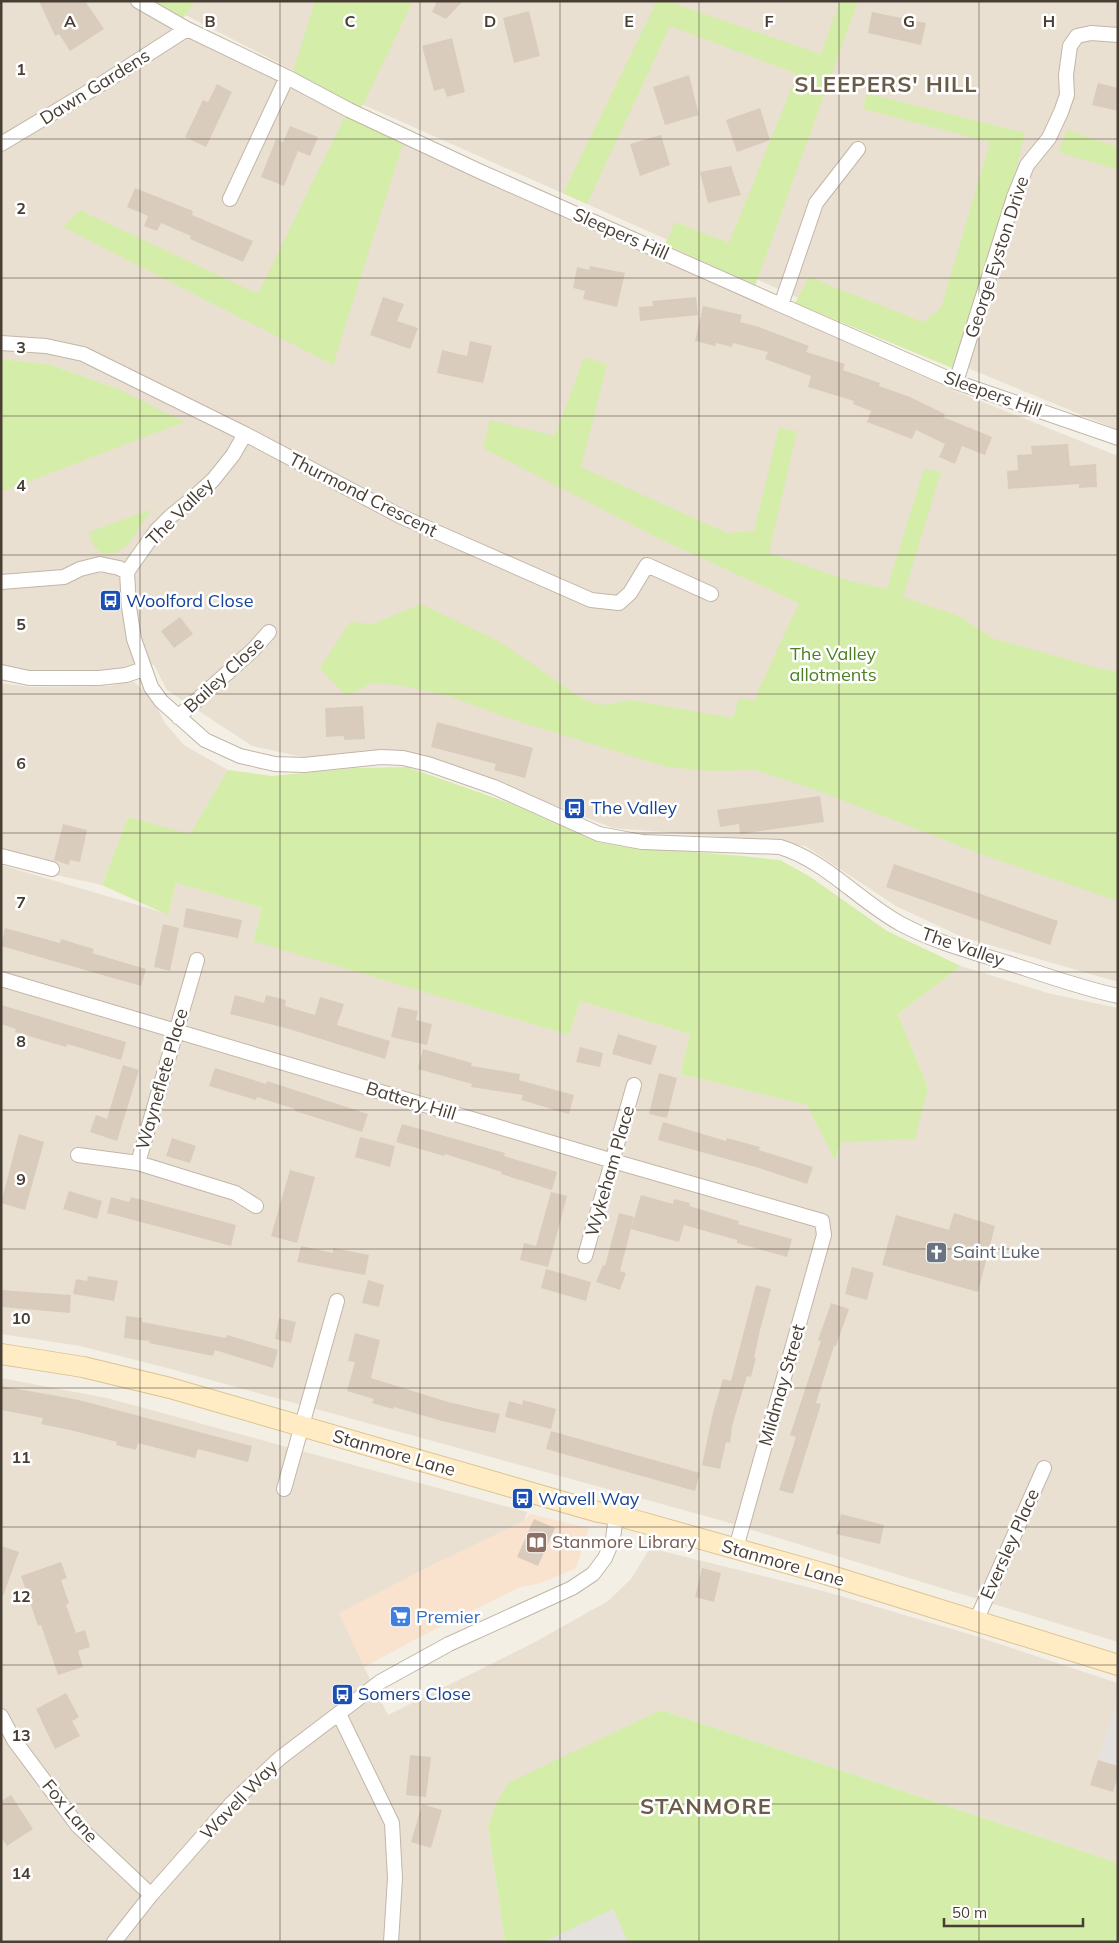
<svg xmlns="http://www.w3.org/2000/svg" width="1119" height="1943" viewBox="0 0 1119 1943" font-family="Mulish,sans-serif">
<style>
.residential{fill:#e9e0d2}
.commercial{fill:#f9e3ce}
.green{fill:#d4eda9}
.parking{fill:#e5e1de}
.building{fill:#daccbc}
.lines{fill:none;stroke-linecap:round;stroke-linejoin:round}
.street-casing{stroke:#c1b6a7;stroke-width:16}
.secondary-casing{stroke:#ddc392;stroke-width:22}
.street{stroke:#fff;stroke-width:14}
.secondary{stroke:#ffecc4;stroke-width:20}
.grid{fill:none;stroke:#483e34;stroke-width:1;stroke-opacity:0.55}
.labels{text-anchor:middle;stroke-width:5;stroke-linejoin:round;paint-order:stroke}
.street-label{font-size:18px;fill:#483e34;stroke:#fff}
.transit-label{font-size:18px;fill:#164399;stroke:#fff;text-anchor:start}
.park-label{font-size:18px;fill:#4c7f21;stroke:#fff}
.worship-label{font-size:18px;fill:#5b616d;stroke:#fff;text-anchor:start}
.education-label{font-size:18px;fill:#785e54;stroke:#fff;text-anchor:start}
.shop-label{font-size:18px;fill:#366cbe;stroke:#fff;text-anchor:start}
.district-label{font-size:22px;font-weight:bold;letter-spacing:1px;fill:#6b5c4a;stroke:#fff}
.grid-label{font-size:16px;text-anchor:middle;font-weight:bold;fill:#483e34;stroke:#fff;stroke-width:5;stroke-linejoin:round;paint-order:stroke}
</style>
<rect width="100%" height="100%" fill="#f4efe5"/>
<path class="residential" d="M1 1H129L350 118 570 219 955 391 1118 456V982L962 937 896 906 805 846 738 838 613 828 443 762 398 750 307 758 252 746 167 690 154 665 110 670 1 671V492L57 469 116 388 48 364 1 359Z
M158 1H1118V430L810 303 339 94Z
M133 681 152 698 165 723 184 745 228 770 190 835 128 817 102 885 1 863V683L30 687 109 686Z
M1 865 168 914 176 883 262 908 253 940 569 1035 580 1001 690 1034 680 1074 808 1105 836 1159 842 1142 928 1088 898 1014 961 966 1048 993 1118 1008V1642L716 1519 167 1368 80 1346 1 1334Z
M1 1378 107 1398 527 1512 524 1521 506 1530 364 1667 388 1715 535 1642 608 1601 631 1579 650 1548 827 1592 972 1635 1118 1683V1863L661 1710 488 1826 505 1942H1Z"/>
<path class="commercial" d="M530 1514 589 1528 576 1568 538 1584 521 1587 441 1626 364 1667 339 1613 428 1567 524 1521Z"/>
<path class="green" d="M148 1H195L182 20Z
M315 1H413L363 105 359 108 292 75Z
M657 1H667L821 54 840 1H858L755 286 665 244 675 222 729 243 797 74 670 26 587 204 563 193Z
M867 93 1025 133 1014 178 952 368 795 303 809 277 923 322 941 308 990 142 863 109Z
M345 116 403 143 333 365 63 227 80 210 258 294Z
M1067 130 1118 147V170L1058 152Z
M584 357 607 365 581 467 727 533 754 531 779 428 797 431 769 553 850 581 887 589 924 469 941 472 903 597 959 616 992 638 1101 669 1118 671V901L986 856 816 790 755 770 710 771 667 767 514 720 446 695 397 685 372 683 346 696 320 668 350 622 373 624 421 604 502 643 584 700 603 705 630 700 733 718 739 698 755 701 758 691 799 603 658 538 483 448 490 420 555 436Z
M1 359 48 364 116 388 184 422 1 492Z
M152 509 126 547 113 553H102L94 547 89 532Z
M407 767 512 804 598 842 628 847 732 855 780 860 809 876 887 931 961 966 898 1014 928 1088 915 1139 842 1142 835 1160 807 1105 680 1074 690 1034 580 1001 569 1035 253 941 262 908 176 883 168 915 102 885 128 817 190 834 228 770 272 776 356 768Z
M661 1710 1118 1863V1942H505L488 1826 498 1800 508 1783Z"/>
<path class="parking" d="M1118 1695V1767L1098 1761Z
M613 1909 628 1942H543Z"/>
<path class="building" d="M39 1H85L104 29 70 51 59 34 55 36Z
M437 1H463L446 19 432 12Z
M529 11 540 56 514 63 503 18Z
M872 12 926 23 921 45 868 33Z
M452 38 465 92 447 97 444 88 434 91 422 46Z
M689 75 699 115 665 125 653 87Z
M1098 83 1118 88V111L1092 105Z
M217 84 232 92 206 147 185 137 203 100 208 102Z
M760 108 770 140 737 152 726 120Z
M290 126 318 137 310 156 298 151 284 186 261 177 276 139 283 142Z
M661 135 670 165 640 176 630 144Z
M731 166 741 195 708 203 700 172Z
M135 188 193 211 192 215 253 241 243 262 190 239 191 236 161 223 157 231 144 226 148 216 127 207Z
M590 266 625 273 617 307 583 299 585 291 573 288 577 267 589 270Z
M383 297 404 304 397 321 418 328 410 349 370 335Z
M696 297 698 315 640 321 639 307 653 306 652 301Z
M703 306 742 315 740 322 759 327 809 346 806 352 845 364 843 370 880 383 879 386 910 397 945 414 943 417 992 437 985 455 962 446 955 464 939 457 945 444 916 430 912 439 867 422 871 411 853 404 854 401 808 387 811 376 765 359 768 352 733 343 732 347 716 343 715 346 695 341Z
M470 341 492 346 483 383 437 373 442 350 467 356Z
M1068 444 1070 466 1096 464 1097 487 1079 488V484L1008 489 1007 471 1018 470 1017 455 1032 454 1031 446Z
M180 617 193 634 174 648 161 631Z
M363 706 365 739 344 740V736L326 737 325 708Z
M437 722 533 748 525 778 494 770 496 764 431 747Z
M820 796 824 822 740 834 739 824 720 827 717 810Z
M63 824 87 830 80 862 70 860 69 865 54 860Z
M894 864 1058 921 1050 945 886 887Z
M186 908 242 920 238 938 183 927Z
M163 924 179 928 170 971 154 967Z
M5 928 60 943 61 939 77 944 94 949 92 953 146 969 141 986 1 946Z
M235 995 264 1003 266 995 286 1000 285 1006 315 1015 320 997 344 1004 337 1025 390 1041 385 1059 289 1029 230 1014Z
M1 1005 126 1042 121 1060 67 1044 66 1047 15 1032 16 1029 1 1024Z
M398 1007 418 1011 416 1020 432 1024 427 1045 391 1037Z
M618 1034 657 1046 651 1065 612 1054Z
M580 1047 603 1053 600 1067 576 1062Z
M423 1049 472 1063 471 1066 520 1074 519 1080 574 1095 569 1114 521 1100 523 1095 471 1087 472 1084 418 1069Z
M123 1065 139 1070 117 1141 90 1132 96 1115 107 1119Z
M215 1068 266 1084 267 1081 368 1114 362 1132 295 1111V1109L257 1097 256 1100 209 1086Z
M659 1073 677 1078 667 1118 649 1114Z
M663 1122 726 1141 727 1138 760 1147 759 1150 813 1167 807 1184 759 1168 658 1140Z
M402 1124 505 1153 504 1156 557 1172 552 1190 501 1174 502 1172 445 1154 444 1156 396 1142Z
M19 1134 44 1142 25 1210 1 1203Z
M360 1137 395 1146 390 1167 355 1157Z
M172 1138 196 1146 190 1163 166 1156Z
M290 1170 315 1177 297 1243 271 1236Z
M69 1191 102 1201 97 1219 63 1209Z
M551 1192 567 1196 548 1267 520 1260 524 1243 536 1246Z
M641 1195 673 1204 674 1199 690 1203 689 1206 739 1221 738 1224 792 1239 787 1257 737 1243V1240L684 1225 679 1242 631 1229Z
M111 1197 129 1202 131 1197 236 1225 231 1246 107 1213Z
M619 1213 634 1217 620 1271 626 1273 620 1290 596 1282 603 1265 605 1266Z
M954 1213 995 1226 978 1292 882 1265 896 1215 949 1230Z
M301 1246 333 1253V1248L369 1255 365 1275 297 1262Z
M852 1267 874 1273 867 1300 845 1294Z
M546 1269 591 1282 586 1301 541 1288Z
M88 1276 118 1281 114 1301 73 1294 76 1279 87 1281Z
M368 1280 384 1285 379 1307 362 1303Z
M756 1285 771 1289 760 1330 754 1358H756L751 1377 747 1376 732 1426 730 1443 726 1442 720 1469 702 1465 713 1412 723 1379 731 1381Z
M1 1290 71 1295 70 1313 1 1307Z
M831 1303 849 1309 836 1346H834L816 1403 821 1404 793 1494 779 1490 796 1437 790 1435 821 1341 818 1340Z
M126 1316 142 1318V1322L226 1338 227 1335 278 1350 273 1368 215 1350 213 1356 149 1343 150 1341 124 1338Z
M279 1318 296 1322 291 1343 275 1339Z
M355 1333 380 1340 371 1378 448 1402 500 1414 495 1433 442 1421 394 1407 393 1409 372 1403 374 1399 347 1391 355 1362 348 1361Z
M1 1386 79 1400 252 1446 248 1462 198 1449 195 1458 138 1443 136 1450 116 1445 117 1442 70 1430 41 1424 43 1418 1 1410Z
M523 1400 556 1409 551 1429 505 1417 509 1401 522 1405Z
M551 1431 700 1473 695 1491 546 1449Z
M841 1514 884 1525 880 1544 836 1534Z
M534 1519 555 1528 538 1566 517 1557Z
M1 1546 19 1552 3 1596 1 1595Z
M61 1562 67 1578 61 1580 69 1603 66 1605 76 1633 85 1630 90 1647 78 1651 83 1667 58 1675 41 1625 38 1626 21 1576Z
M702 1568 721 1573 714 1602 695 1597Z
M66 1693 79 1717 72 1721 80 1736 55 1749 36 1709Z
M410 1755 431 1757 426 1797 406 1795Z
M1098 1760 1118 1766V1776L1113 1792 1090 1785Z
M11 1795 33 1829 7 1846 1 1837V1801Z
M422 1804 442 1810 431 1848 411 1842Z"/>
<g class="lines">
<defs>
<path id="street" d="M138 1 187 29 287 77 349 110 479 171 781 305 956 382 1118 438
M1 144 103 83 187 29
M230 199 287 77
M781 305 816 203 858 149
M1 343 46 346 83 354 245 434 400 516 591 600 619 603 630 593 647 565 711 594
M956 382 1014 197 1027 165 1049 138 1061 112 1067 95 1066 75 1070 46 1077 36 1091 33 1118 35
M245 434 233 455 213 480 192 499 171 516 156 531 127 572 129 607 134 639 151 687 161 701 205 740 240 756 275 764 304 765 381 757 403 758 428 764 494 787 599 834 642 842 780 847C826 861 859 901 901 924 935 942 972 952 1008 963 1045 975 1081 988 1118 996
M1 582 64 577 80 569 100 564 119 568 127 572
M1 672 29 678H99L126 675 144 669
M178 717 253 650 269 632
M1 856 52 869
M197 960 138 1163 235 1193 256 1206
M1 979 613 1161 822 1221 824 1235 736 1548
M78 1155 138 1163
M585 1256 634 1085
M284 1489 337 1301
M976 1621 1044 1468
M339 1714 392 1823 395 1878 391 1942
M1 1716 14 1740 78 1826 151 1895
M114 1942 151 1895 232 1803 280 1758 380 1682 449 1644 572 1588 593 1574 605 1558 613 1539 616 1515"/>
<path id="secondary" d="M1 1354 83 1367 170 1388 598 1512 616 1515 822 1573 1118 1665"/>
</defs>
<use href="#street" class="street-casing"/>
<use href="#secondary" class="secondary-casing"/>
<use href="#street" class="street"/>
<use href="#secondary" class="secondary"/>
</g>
<path class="grid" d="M140 1V1942M280 1V1942M420 1V1942M560 1V1942M699 1V1942M839 1V1942M979 1V1942M1 139H1118M1 278H1118M1 416H1118M1 555H1118M1 694H1118M1 833H1118M1 972H1118M1 1110H1118M1 1249H1118M1 1388H1118M1 1527H1118M1 1665H1118M1 1804H1118"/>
<defs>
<symbol id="bus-square" viewBox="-11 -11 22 22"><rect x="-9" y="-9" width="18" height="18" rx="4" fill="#1a4fb4" stroke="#fff"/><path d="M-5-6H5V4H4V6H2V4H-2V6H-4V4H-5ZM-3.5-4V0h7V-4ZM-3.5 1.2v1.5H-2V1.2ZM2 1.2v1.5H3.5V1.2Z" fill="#fff"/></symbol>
<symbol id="church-square" viewBox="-11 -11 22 22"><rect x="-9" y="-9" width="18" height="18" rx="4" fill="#6b7280" stroke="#fff"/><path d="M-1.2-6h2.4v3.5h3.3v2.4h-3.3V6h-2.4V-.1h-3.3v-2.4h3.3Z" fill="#fff"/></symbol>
<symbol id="library-square" viewBox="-11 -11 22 22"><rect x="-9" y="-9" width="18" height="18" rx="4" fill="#8d6e63" stroke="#fff"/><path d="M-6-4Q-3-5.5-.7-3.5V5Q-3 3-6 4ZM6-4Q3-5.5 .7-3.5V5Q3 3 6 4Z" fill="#fff"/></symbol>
<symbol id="supermarket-square" viewBox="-11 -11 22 22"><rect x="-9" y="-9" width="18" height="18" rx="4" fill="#3f7fe0" stroke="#fff"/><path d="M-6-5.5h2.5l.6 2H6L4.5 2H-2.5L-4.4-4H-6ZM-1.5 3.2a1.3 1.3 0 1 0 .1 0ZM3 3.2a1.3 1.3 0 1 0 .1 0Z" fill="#fff"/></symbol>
</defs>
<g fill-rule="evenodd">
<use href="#bus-square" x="98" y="588" width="25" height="25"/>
<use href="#bus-square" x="562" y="796" width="25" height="25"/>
<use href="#church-square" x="924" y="1240" width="25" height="25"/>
<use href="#bus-square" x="510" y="1486" width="25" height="25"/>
<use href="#library-square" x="524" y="1530" width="25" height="25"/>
<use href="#supermarket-square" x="388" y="1604" width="25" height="25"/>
<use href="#bus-square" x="330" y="1682" width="25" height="25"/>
</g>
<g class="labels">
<g class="street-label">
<text transform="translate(95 87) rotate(-32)" y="6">Dawn Gardens</text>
<text transform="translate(621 234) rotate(24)" y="6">Sleepers Hill</text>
<text transform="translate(997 257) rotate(-72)" y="6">George Eyston Drive</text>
<text transform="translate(993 394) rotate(20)" y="6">Sleepers Hill</text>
<text transform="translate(363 495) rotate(27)" y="6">Thurmond Crescent</text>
<text transform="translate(180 512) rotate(-45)" y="6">The Valley</text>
<text transform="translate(224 675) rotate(-43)" y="6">Bailey Close</text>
<text transform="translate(963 947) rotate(19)" y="6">The Valley</text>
<text transform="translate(162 1079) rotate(-74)" y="6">Wayneflete Place</text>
<text transform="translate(411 1101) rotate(17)" y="6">Battery Hill</text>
<text transform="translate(610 1171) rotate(-74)" y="6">Wykeham Place</text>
<text transform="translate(782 1385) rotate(-74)" y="6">Mildmay Street</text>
<text transform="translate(394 1453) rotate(16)" y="6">Stanmore Lane</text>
<text transform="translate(1010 1544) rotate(-66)" y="6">Eversley Place</text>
<text transform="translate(783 1563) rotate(16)" y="6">Stanmore Lane</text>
<text transform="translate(239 1800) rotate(-46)" y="6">Wavell Way</text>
<text transform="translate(70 1811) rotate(50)" y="6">Fox Lane</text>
</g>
<g class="transit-label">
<text x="126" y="607">Woolford Close</text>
<text x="591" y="814">The Valley</text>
<text x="538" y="1505">Wavell Way</text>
<text x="358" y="1700">Somers Close</text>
</g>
<g class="park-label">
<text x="833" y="660">The Valley<tspan x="833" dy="21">allotments</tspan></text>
</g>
<g class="worship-label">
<text x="953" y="1258">Saint Luke</text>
</g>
<g class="education-label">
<text x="552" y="1548">Stanmore Library</text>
</g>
<g class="shop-label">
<text x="416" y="1623">Premier</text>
</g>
<g class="district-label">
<text x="886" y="92">SLEEPERS' HILL</text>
<text x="706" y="1814">STANMORE</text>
</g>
</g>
<g class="grid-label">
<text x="70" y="27">A</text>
<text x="210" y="27">B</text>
<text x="350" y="27">C</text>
<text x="490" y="27">D</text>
<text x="629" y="27">E</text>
<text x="769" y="27">F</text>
<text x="909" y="27">G</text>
<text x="1049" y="27">H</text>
<text x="21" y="75">1</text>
<text x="21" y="214">2</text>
<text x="21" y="353">3</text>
<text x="21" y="491">4</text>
<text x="21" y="630">5</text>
<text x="21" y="769">6</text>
<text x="21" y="908">7</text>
<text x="21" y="1047">8</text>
<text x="21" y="1185">9</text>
<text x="21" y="1324">10</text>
<text x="21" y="1463">11</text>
<text x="21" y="1602">12</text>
<text x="21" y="1741">13</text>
<text x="21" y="1879">14</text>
</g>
<rect width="1119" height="1943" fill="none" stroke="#483e34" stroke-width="5"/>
<path d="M944 1918v8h139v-8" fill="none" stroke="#483e34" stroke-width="2.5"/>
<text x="952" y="1918" font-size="15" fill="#483e34" stroke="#ffffff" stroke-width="4" paint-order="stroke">50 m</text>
</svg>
